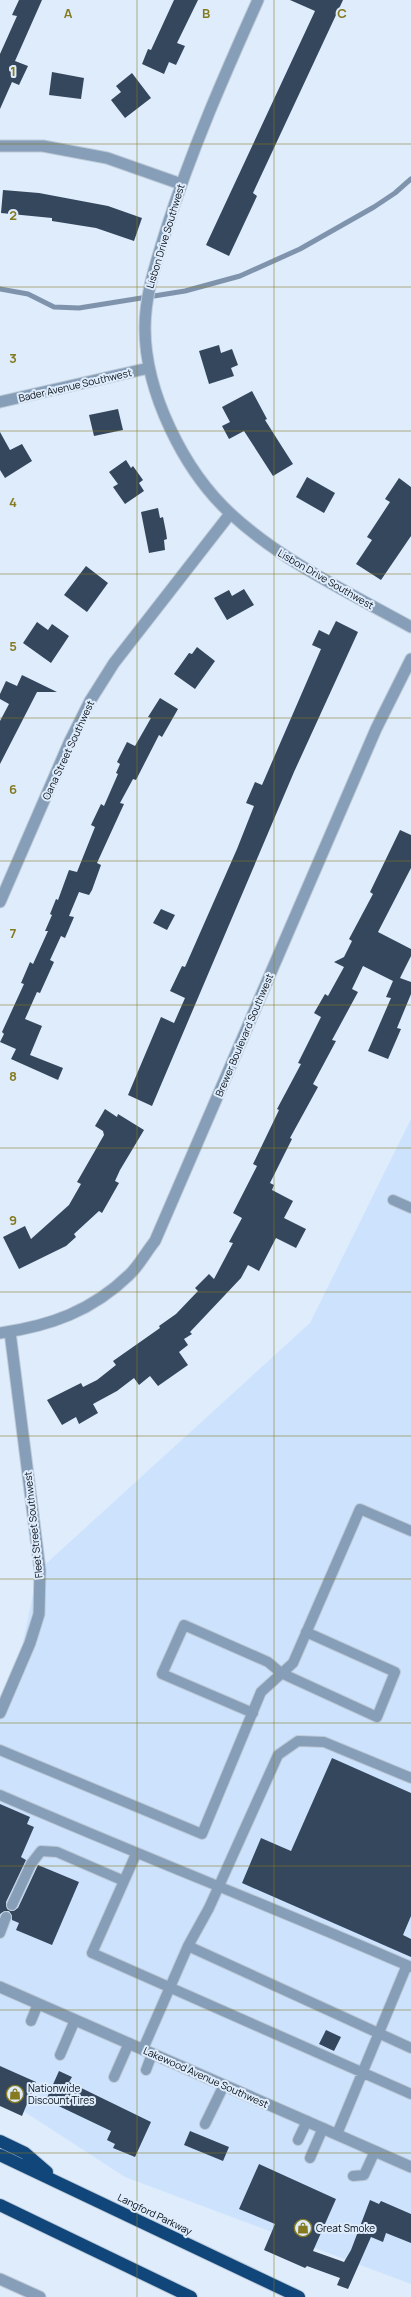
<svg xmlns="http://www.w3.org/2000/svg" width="411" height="2297" viewBox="0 0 411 2297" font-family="Manrope,sans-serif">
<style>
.built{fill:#cde3fd}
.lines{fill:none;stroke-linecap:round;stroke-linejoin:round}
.stream{stroke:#7f94ac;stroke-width:5}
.building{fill:#35475d}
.service-casing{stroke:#bcc9d7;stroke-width:12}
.minor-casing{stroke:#bcc9d7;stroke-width:13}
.tertiary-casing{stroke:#bcc9d7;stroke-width:13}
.motorway-casing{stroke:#bcc9d7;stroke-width:14}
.service{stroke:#879eb8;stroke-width:10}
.minor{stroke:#879eb8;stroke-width:11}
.tertiary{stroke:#879eb8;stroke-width:11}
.motorway{stroke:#10467a;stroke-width:12}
.grid{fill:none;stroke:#857a1f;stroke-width:1;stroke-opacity:0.55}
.labels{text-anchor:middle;stroke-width:4;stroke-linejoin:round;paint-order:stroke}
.street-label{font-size:10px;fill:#070f17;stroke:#deecfc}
.poi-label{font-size:10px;fill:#070f17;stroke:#deecfc;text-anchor:start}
.grid-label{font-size:13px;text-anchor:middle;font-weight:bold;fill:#857a1f;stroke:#deecfc;stroke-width:4;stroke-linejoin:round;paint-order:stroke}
</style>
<rect width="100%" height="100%" fill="#deecfc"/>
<path class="built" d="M411 1119V2284L125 2177 0 2096V1712L16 1675 38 1571 310 1323Z"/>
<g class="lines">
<path class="stream" d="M0 289 28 294 54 307 79 308 185 291 240 276 300 249 374 207 395 193 411 179"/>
</g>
<path class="building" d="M19 0H42L15 61 28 66 19 85 12 82 0 109V54L17 16 12 15Z
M174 0H198L177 43 185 46 176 65 169 62 164 74 142 64 148 49 151 50Z
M290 0H343L253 193 257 196 229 256 206 245 315 11Z
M52 72 84 78 81 99 49 95Z
M132 73 151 98 125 118 111 100 121 92 116 86Z
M3 190 39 193 108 206 142 218 134 241 96 228 52 221V218L1 213Z
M219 345 221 353 232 349 238 365 231 368 234 376 209 384 199 351Z
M252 391 267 419 265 420 293 464 273 476 244 431 229 439 222 426 230 422 222 407Z
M118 409 123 430 94 436 89 415Z
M0 432 10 450 22 444 32 461 5 478 0 470Z
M126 460 131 468 133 466 143 480 139 483 144 491 125 504 113 487 118 484 109 472Z
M307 477 335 493 324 513 296 497Z
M399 478 411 487V536L381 580 356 564 372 540 367 537 390 502 385 499Z
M158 508 160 518 163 517 166 532 167 539 164 540 165 550 149 553 141 512Z
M86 566 108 583 87 612 64 595Z
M244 589 254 605 227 620 214 598 229 590 232 596Z
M336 621 358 632 294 772 152 1106 128 1095 161 1017 174 1023 185 998 170 991 182 966 185 967 237 849 254 806 246 803 255 782 262 785 321 649 312 645 319 630 329 635Z
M37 622 48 630 52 624 69 636 51 663 23 643Z
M197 647 215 661 195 689 174 674 189 653 192 654Z
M22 675 57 692H37L0 764V721L9 704 0 699V694L6 681 17 686Z
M160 698 178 709 162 737 159 735 136 780 133 779 120 803 124 804 97 863 101 865 92 890 89 895 79 892 69 916 74 917 65 938 61 936 50 960 54 962 40 993 37 992 25 1019 42 1026 30 1055 63 1068 58 1080 11 1059 16 1049 0 1042 4 1034 2 1032 24 984 21 983 30 962 33 964 48 931H45L52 915 50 914 56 899 58 900 69 870 77 872 95 827 91 825 101 804 104 806 118 774 116 773 120 764 117 762 127 742 135 746 151 718 148 717Z
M400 830 411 835V868L378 932 411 949V956L400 978 411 982V994L397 1028 401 1029 388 1059 368 1051 391 998 386 997 393 981 363 966 352 989 358 992 332 1040 336 1041 313 1084 318 1087 290 1138 292 1139 270 1183 274 1185 272 1190 293 1201 284 1218 306 1229 296 1248 276 1238 259 1271 248 1265 241 1278 190 1332 192 1334 184 1339 188 1345 179 1352 188 1365 158 1386 150 1376 139 1385 134 1378 117 1391 93 1404 98 1413 79 1424 76 1417 62 1425 47 1400 81 1383 83 1387 97 1380 116 1365 113 1361 160 1328 159 1326 176 1314 198 1291 195 1288 209 1274 214 1279 233 1243 229 1242 242 1218 233 1213 257 1166 253 1164 279 1110 277 1109 301 1064 298 1063 321 1017 314 1013 325 994 328 996 344 967 334 962 344 957 352 941 349 939 373 894 370 892Z
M161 909 175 915 167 930 153 923Z
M105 1109 117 1117 118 1114 144 1130 120 1170 115 1181 119 1183 102 1213 99 1211 74 1234 76 1237 66 1246 19 1269 3 1237 25 1226 31 1239 69 1205 81 1184 77 1182 104 1135 103 1131 95 1126Z
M332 1758 411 1793V1916L403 1935 411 1939V1957L242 1883 261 1838 291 1851Z
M0 1804 30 1817 27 1824 34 1827 21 1857 26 1860 6 1902 7 1909 12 1911 18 1908 38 1865 79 1882 52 1945 16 1930 19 1923 12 1920V1916L9 1911H5L0 1914Z
M326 2030 341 2037 334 2051 319 2044Z
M0 2066 36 2082 22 2116 0 2106Z
M59 2071 72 2077 69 2082 151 2122 135 2157 113 2148 115 2144 107 2140 111 2131 46 2100Z
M190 2131 229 2147 223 2161 184 2145Z
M259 2164 336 2199 313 2251 344 2262 351 2250 370 2200 379 2204 381 2201 411 2214V2243L386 2233 383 2242 371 2237 348 2289 337 2285 340 2278 307 2266 305 2268 264 2250 275 2224 239 2209Z"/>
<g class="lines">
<defs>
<path id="service" d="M393 1200 411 1208
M253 1713 162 1674 184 1625 268 1662 281 1673 377 1717 395 1672 306 1632
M0 1750 202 1834 261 1692 293 1663 360 1509 411 1531
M0 1795C136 1854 275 1908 411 1967
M136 1854 92 1953 411 2094
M12 1905 31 1864 41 1851 57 1852 124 1881
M0 1933 6 1917
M188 1946 411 2048
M31 2021 38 2004
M143 2049 188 1946 209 1908 278 1755 298 1741 324 1742 411 1778
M60 2055 75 2020
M146 2070 152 2054
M114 2077 129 2043
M205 2124 224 2085
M337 2134 407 1965
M298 2140 307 2121
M310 2158 323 2128
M353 2176 364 2175 375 2151"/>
<path id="minor" d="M258 0C224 76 191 151 166 230 156 263 145 294 145 328 145 392 184 471 231 514 283 562 350 593 411 627
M0 146H43L107 158 181 184
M0 402 149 368
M0 902 69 743 90 701 114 663 230 514
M0 1333C50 1326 92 1311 129 1275 139 1266 146 1252 155 1241L376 729 411 659
M0 1713 30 1643 39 1614 40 1570 10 1332
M0 2279 40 2297"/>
<path id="tertiary" d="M0 1987 411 2167"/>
<path id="motorway" d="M0 2141 25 2153 47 2172
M0 2155 299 2297
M0 2205 191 2297"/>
</defs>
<use href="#service" class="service-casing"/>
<use href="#minor" class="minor-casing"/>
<use href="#tertiary" class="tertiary-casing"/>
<use href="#motorway" class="motorway-casing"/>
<use href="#service" class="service"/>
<use href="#minor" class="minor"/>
<use href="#tertiary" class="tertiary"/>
<use href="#motorway" class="motorway"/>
</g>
<path class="grid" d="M137 0V2297M274 0V2297M0 144H411M0 287H411M0 431H411M0 574H411M0 718H411M0 861H411M0 1005H411M0 1148H411M0 1292H411M0 1436H411M0 1579H411M0 1723H411M0 1866H411M0 2010H411M0 2153H411"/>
<defs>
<symbol id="shop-ring" viewBox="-11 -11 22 22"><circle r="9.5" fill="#deecfc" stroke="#857a1f" stroke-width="1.5"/><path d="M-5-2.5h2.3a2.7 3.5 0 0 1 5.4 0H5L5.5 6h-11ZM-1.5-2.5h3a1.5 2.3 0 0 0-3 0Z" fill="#857a1f"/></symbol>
</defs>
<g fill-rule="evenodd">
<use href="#shop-ring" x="5" y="2084" width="20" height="20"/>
<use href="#shop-ring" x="293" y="2218" width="20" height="20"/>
</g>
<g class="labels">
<g class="street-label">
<text transform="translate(165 236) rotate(-73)" y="4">Lisbon Drive Southwest</text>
<text transform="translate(75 385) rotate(-13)" y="4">Bader Avenue Southwest</text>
<text transform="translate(326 579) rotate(30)" y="4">Lisbon Drive Southwest</text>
<text transform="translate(68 750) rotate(-65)" y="4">Oana Street Southwest</text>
<text transform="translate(244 1035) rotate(-67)" y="4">Brewer Boulevard Southwest</text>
<text transform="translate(33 1525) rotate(-96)" y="4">Fleet Street Southwest</text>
<text transform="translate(206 2077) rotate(24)" y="4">Lakewood Avenue Southwest</text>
<text transform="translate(155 2214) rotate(26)" y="4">Langford Parkway</text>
</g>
<g class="poi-label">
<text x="28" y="2092">Nationwide<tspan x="28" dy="12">Discount Tires</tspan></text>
<text x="316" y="2232">Great Smoke</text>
</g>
</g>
<g class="grid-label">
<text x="68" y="18">A</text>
<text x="206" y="18">B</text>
<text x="342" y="18">C</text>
<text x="13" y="76">1</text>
<text x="13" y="220">2</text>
<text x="13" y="363">3</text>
<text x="13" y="507">4</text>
<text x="13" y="651">5</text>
<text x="13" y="794">6</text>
<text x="13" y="938">7</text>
<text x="13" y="1081">8</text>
<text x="13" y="1225">9</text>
</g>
</svg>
